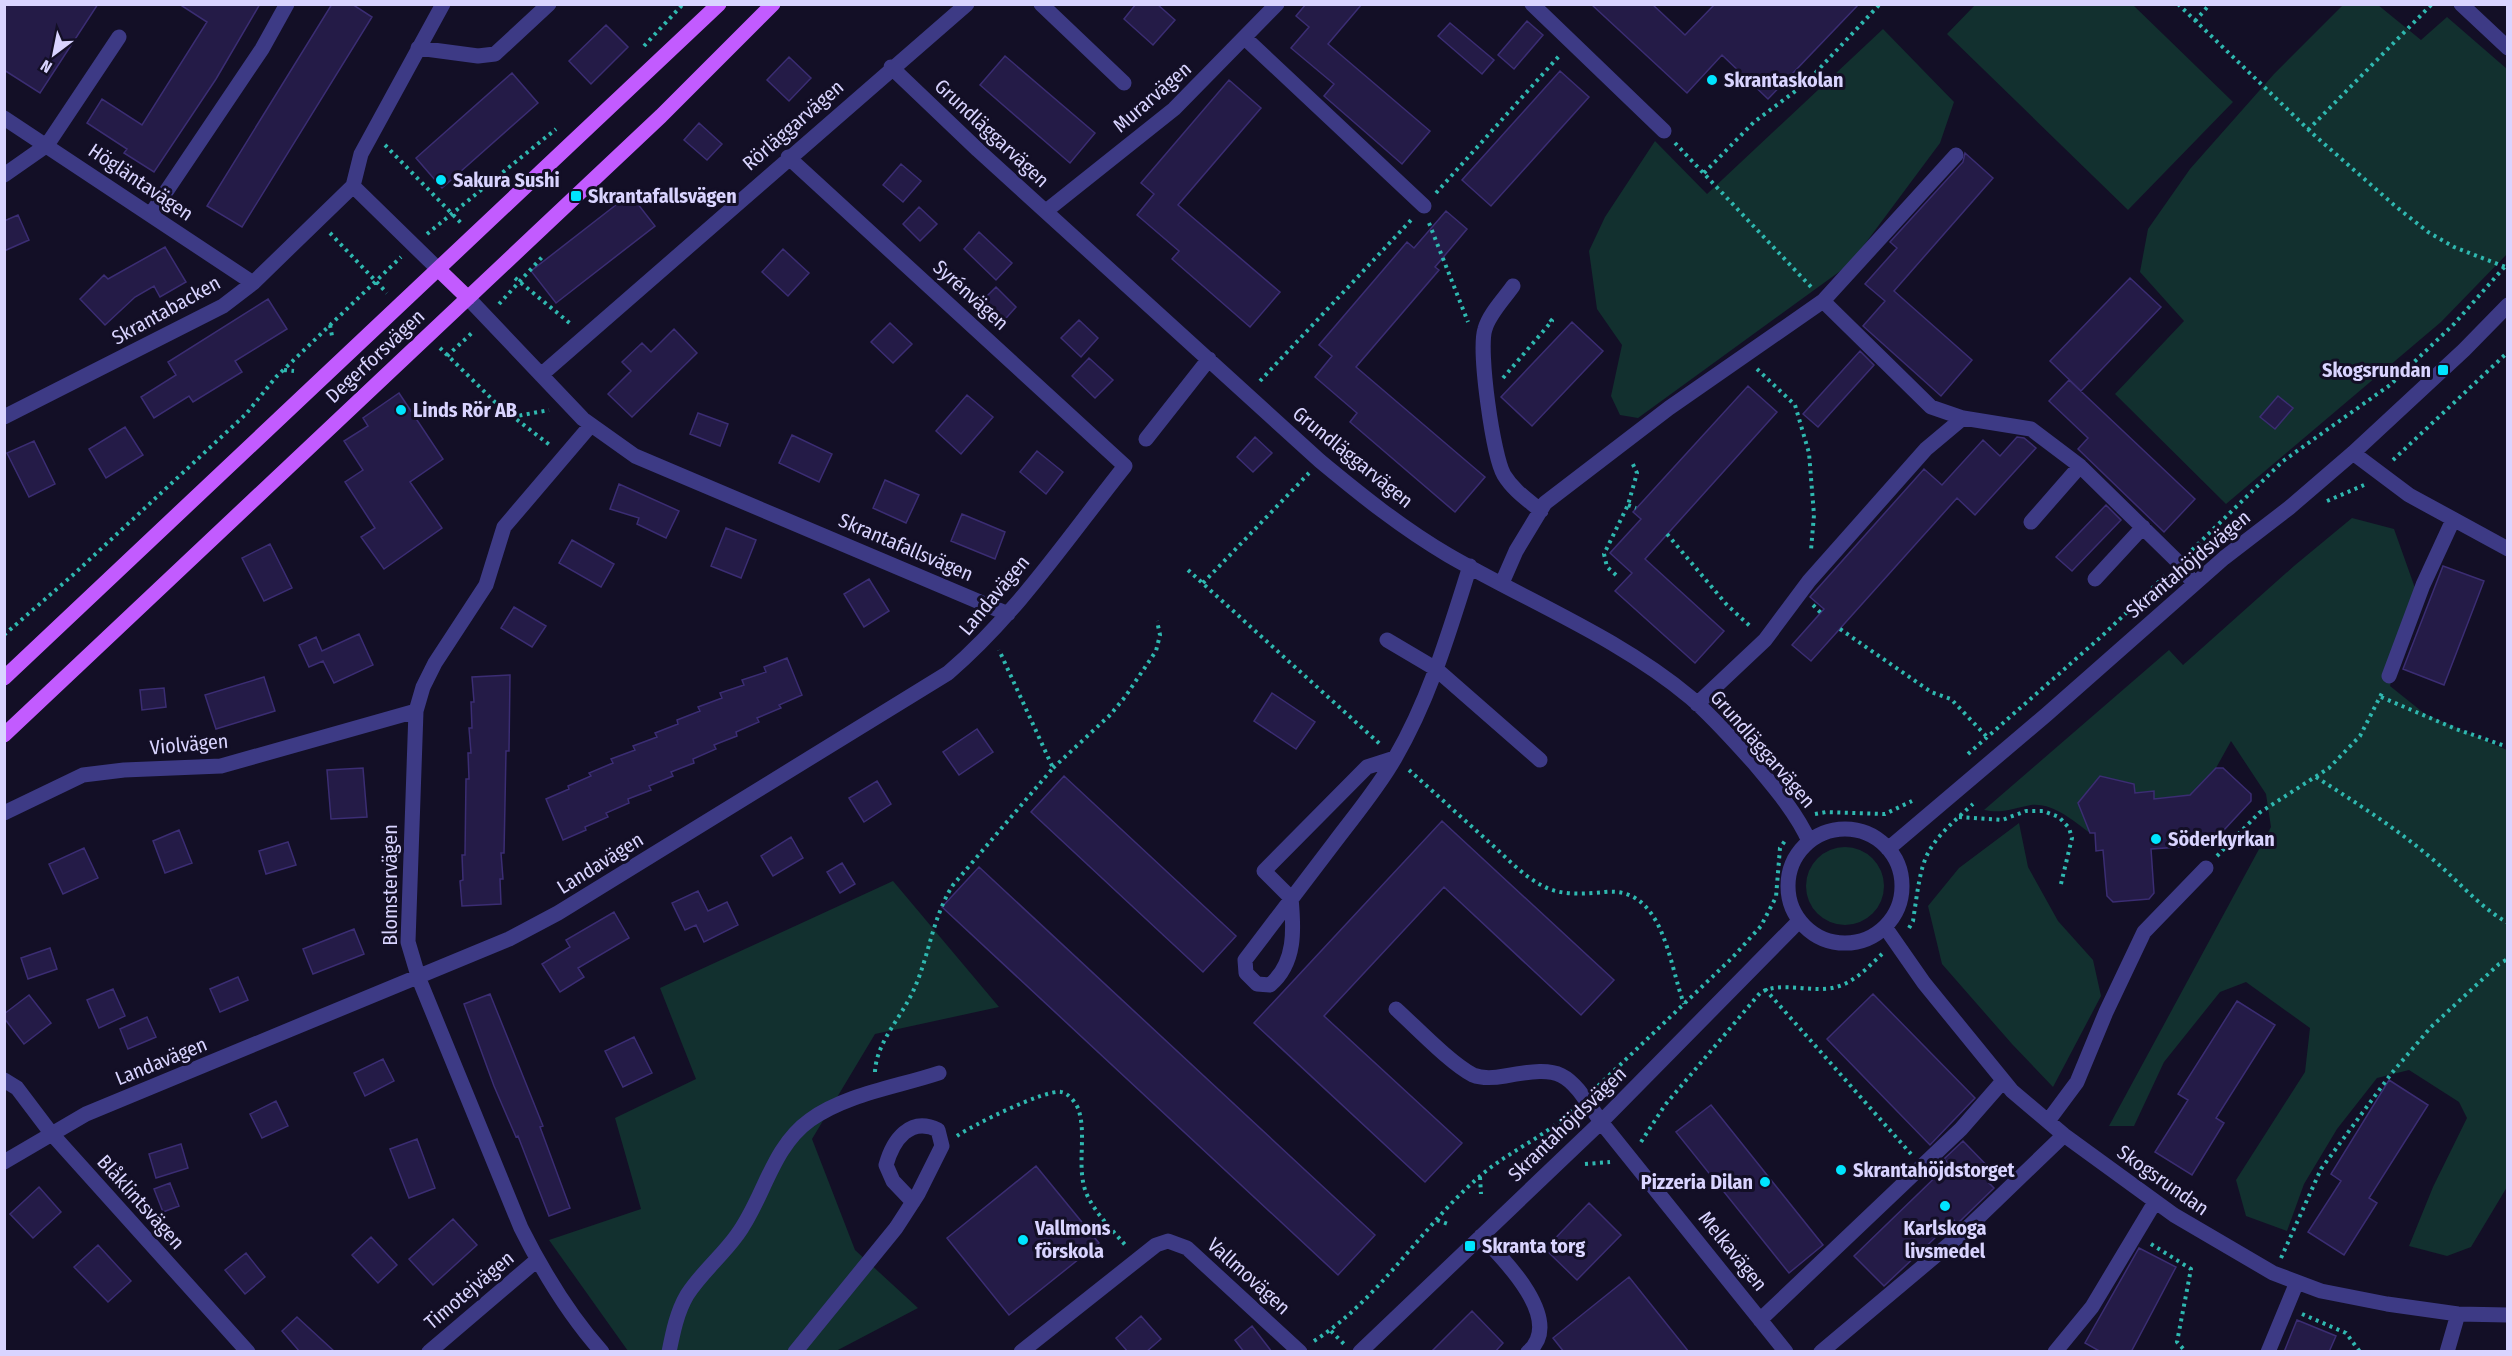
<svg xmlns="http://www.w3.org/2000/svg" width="2512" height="1356" viewBox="0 0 2512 1356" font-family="'Fira Sans Condensed',sans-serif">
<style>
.green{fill:#12302f}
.building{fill:#241b47;stroke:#3b2d73;stroke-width:1.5}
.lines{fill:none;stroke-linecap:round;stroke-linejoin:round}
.path{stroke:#2fb8b0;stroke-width:4;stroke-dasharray:3 4.5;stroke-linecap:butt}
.minor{stroke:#3d3a85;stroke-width:15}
.major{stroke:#c25bff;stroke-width:15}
.poi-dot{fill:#00e5ff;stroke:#130f26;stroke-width:2}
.labels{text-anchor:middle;stroke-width:6;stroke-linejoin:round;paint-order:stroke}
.poi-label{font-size:20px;font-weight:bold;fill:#d9d4ff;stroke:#130f26;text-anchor:start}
.street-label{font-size:20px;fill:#d9d4ff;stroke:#130f26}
</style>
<rect width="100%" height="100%" fill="#130f26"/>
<path class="green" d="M1975 5H2133L2233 102 2128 210 1947 34Z
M2343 5H2378L2421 40 2447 17 2507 69V254L2441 322 2226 504 2115 394 2184 321 2140 272 2148 229 2190 169 2274 74Z
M1883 29 1954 102 1940 143 1850 264 1638 418 1620 415 1611 396 1622 345 1597 309 1589 251 1605 217 1655 141 1707 194Z
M2352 518 2394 529 2415 588 2390 686 2425 714 2507 750V1187L2471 1247 2447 1256 2409 1246 2433 1187 2467 1118 2459 1102 2409 1070 2377 1078 2337 1129 2304 1184 2287 1231 2246 1216 2236 1180 2305 1072 2310 1028 2246 982 2220 992 2164 1062 2134 1126H2109L2271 827 2266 794 2231 741 2216 768 2190 795 2154 799 2153 791 2135 793 2134 784 2100 776 2078 803 2090 833C2073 821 2054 803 2031 805 2014 808 2002 814 1984 810L2169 650 2183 665 2294 566Z
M2019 823 2028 867 2058 921 2093 960 2101 996 2053 1087 2012 1044 1942 964 1928 906 1959 868Z
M1806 886a39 39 0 1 1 78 0a39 39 0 1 1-78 0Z
M893 881 999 1007 875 1034 812 1139 855 1250 918 1308 836 1351H628L549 1240 641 1209 615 1118 696 1079 660 988Z"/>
<path class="building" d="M4 4H98L40 93 4 70Z
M179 4H260L216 79 154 172 124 153 127 149 87 123 102 99 142 125 207 22Z
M332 4H352L372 17 242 227 207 206Z
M1136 4H1157L1175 20 1153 45 1124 19Z
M1306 4H1362L1328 44 1430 131 1402 164 1324 96 1334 84 1291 48 1309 27 1296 16Z
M1591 4H1652L1685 35 1715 4H1859L1768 99 1722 55 1687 93Z
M1527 21 1543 35 1514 69 1498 55Z
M1450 23 1494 60 1482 74 1438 36Z
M606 25 628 47 591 84 569 61Z
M1005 56 1095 133 1070 163 980 85Z
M789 57 811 78 789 101 767 80Z
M1560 71 1589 97 1491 206 1462 180Z
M512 73 538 103 442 188 416 158Z
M1229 80 1261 108 1178 205 1280 292 1250 327 1172 259 1179 251 1137 215 1154 194 1141 183Z
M699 123 722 144 707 160 684 140Z
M1965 153 1993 178 1894 291 1972 360 1941 396 1863 326 1885 301 1865 284 1897 248 1890 242 1963 162Z
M901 164 921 181 903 202 883 185Z
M630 194 655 226 556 303 531 271Z
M919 207 937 224 920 241 903 224Z
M1446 211 1467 229 1435 267 1439 270 1356 367 1485 477 1455 512 1350 422 1357 413 1315 377 1332 356 1319 345 1407 242 1414 248Z
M18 215 29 240 4 251V221Z
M979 232 1012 263 996 280 964 249Z
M165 247 186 282 160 297 154 286 135 297 105 325 80 299 104 275 108 279Z
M783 249 809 273 788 296 762 272Z
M2130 278 2161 307 2081 391 2050 361Z
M996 287 1016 307 1000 325 979 304Z
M268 299 287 329 235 361 242 372 193 402 189 396 154 418 141 397 176 375 168 362Z
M1079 320 1098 338 1081 357 1061 338Z
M1572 322 1603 351 1532 426 1501 397Z
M890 323 912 344 893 363 871 342Z
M674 329 697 353 632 417 608 394 631 371 622 362 642 343 651 352Z
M1860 351 1874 365 1818 427 1803 414Z
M1089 358 1113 380 1095 398 1072 376Z
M2069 380 2195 499 2164 532 2078 449 2088 438 2049 401Z
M1748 386 1777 412 1645 559 1724 631 1695 663 1615 591 1632 573 1610 553 1641 519 1633 512Z
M399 393 443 459 410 482 442 528 384 569 361 537 375 528 345 482 363 470 344 441 368 426 363 418Z
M967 395 993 417 961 454 936 431Z
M2278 396 2293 408 2275 429 2260 417Z
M698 413 728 424 720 446 690 434Z
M125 427 143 455 106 478 89 449Z
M792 435 832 454 819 482 779 463Z
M1255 437 1272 453 1253 472 1237 457Z
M2017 437 2024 438 2036 448 1975 515 1957 498 1811 661 1792 645 1824 609 1810 597 1924 469 1942 485 1983 440 2000 456Z
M34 441 55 484 29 497 7 453Z
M1037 451 1063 472 1046 494 1020 472Z
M885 480 919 495 906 523 873 508Z
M619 484 679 511 666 538 637 524 639 518 610 509Z
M2106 505 2121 520 2072 571 2056 557Z
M962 514 1005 532 995 559 951 541Z
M726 528 756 540 741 578 711 566Z
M572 540 614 564 601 587 559 563Z
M270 544 292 588 264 601 242 558Z
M2443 566 2484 581 2444 685 2403 669Z
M869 579 889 611 864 627 844 594Z
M514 607 546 626 532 647 501 628Z
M359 634 373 665 334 683 323 661 309 667 299 645 316 637 322 651Z
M787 658 802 695 779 705 781 708 757 718 759 722 736 732 737 736 714 745 716 749 693 759 694 763 671 772 673 776 649 786 651 790 628 799 629 803 606 813 608 817 585 827 586 830 563 840 546 799 569 789 568 786 591 776 589 773 613 763 611 759 635 750 633 746 657 737 655 733 678 724 677 720 700 711 698 707 722 698 720 693 744 685 742 680 766 672 764 667Z
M510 675 509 751H506L504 853H501L503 879H500L501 904 462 906 460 881 463 880 462 855H465L466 779H469L468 753H471L469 728H472L471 702H474L472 677Z
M264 677 275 711 216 729 205 695Z
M164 688 166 707 142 710 140 690Z
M1272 693 1315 722 1296 749 1254 721Z
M977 729 993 752 959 775 943 752Z
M363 768 367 817 331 819 327 770Z
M2216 768H2223L2251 794V801L2210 845 2151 849 2154 893 2149 899 2113 902 2107 896 2103 850 2096 851 2095 833H2090L2078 803 2100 776 2134 784 2135 793 2154 791V799L2190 795Z
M1064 776 1236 936 1203 972 1031 812Z
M877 781 891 804 864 822 849 798Z
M1442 821 1614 980 1581 1015 1444 887 1324 1016 1462 1143 1425 1182 1254 1023Z
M179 830 192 863 165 873 153 841Z
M791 837 803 858 773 876 761 856Z
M288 842 296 865 266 874 259 851Z
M84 848 98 878 63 894 49 864Z
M842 863 855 884 840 893 827 872Z
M979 867 1375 1235 1338 1275 942 907Z
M698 891 708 911 727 902 738 925 704 942 696 925 685 930 672 903Z
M614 912 629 938 578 968 584 977 560 992 542 964 570 947 566 940Z
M354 929 364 954 313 974 303 949Z
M50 948 57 969 28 979 21 958Z
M238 977 248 1000 220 1012 210 989Z
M113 989 125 1016 99 1028 87 1000Z
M490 994 543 1126 540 1127 570 1208 549 1216 518 1136 516 1137 494 1086 464 1004Z
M1873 994 1975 1098 1930 1145 1827 1039Z
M29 995 51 1023 24 1044 4 1018V1014Z
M2237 1001 2275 1025 2216 1118 2224 1123 2192 1175 2155 1152 2188 1100 2178 1094Z
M147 1017 156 1037 128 1049 120 1029Z
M634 1037 652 1073 623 1087 605 1051Z
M383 1059 394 1081 365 1096 354 1073Z
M2389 1080 2428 1105 2369 1198 2377 1203 2344 1255 2308 1232 2341 1181 2331 1174Z
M276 1101 288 1126 262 1138 250 1114Z
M1711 1105 1823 1245 1789 1273 1676 1132Z
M417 1139 435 1188 409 1198 390 1149Z
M1963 1141 1997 1176 1989 1183 1994 1188 1957 1224 1954 1220 1884 1286 1854 1256 1949 1164 1944 1159Z
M181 1144 188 1168 156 1178 149 1154Z
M1036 1166 1099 1243 1009 1315 947 1238Z
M170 1183 179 1206 163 1212 154 1189Z
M39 1187 61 1212 33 1238 10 1214Z
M1589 1203 1621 1235 1577 1280 1545 1249Z
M453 1219 477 1245 433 1285 409 1259Z
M371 1237 397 1265 378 1283 352 1255Z
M98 1245 131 1281 108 1302 74 1267Z
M2139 1248 2176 1267 2131 1352H2101L2085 1343Z
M246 1253 265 1277 245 1294 225 1270Z
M1629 1277 1689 1352H1564L1553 1338Z
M1472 1311 1503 1343 1495 1352H1431Z
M1141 1316 1161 1339 1146 1352H1128L1116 1338Z
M297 1317 335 1352H300L282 1331Z
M2297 1320 2336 1336 2329 1352H2284Z
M1252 1326 1272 1352H1244L1235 1340Z"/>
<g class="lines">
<path class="path" d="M2178 4 2313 134 2394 205 2428 232 2454 247 2508 268
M2195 21 2210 4
M644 46 683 4
M2308 130 2432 4
M1675 143 1812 288
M385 145 461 223
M1704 173 1754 122 1805 84 1880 4
M1436 193 1560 55
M1429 223 1468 322
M330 233 387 293
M427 234 556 129
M515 278 572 325
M499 304 543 256
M330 325 332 336
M440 348 498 405 551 446
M447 356 474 331
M1757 369 1795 405 1809 453 1814 515 1811 550
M284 370 294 371
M1503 378 1552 321 1547 317
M1260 381 1413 218
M512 417 549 410
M2393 460 2508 352
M2327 501 2364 485
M1628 505 1636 508
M1667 534 1727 605 1751 627
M2192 550 2283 461 2390 385 2454 324 2508 263
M1188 570 1381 745
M1616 575 1607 567 1604 554 1628 505 1637 473 1631 460
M1203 583 1309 473
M1813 605 1821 613
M1840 629 1931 692 1951 699 1987 737
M4 635 74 574 246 414 276 377 401 257
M2381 697 2456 729 2508 747
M1968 754 2103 635 2165 576
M1053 768 1110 715 1125 697 1156 651 1160 635 1157 621
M1409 770C1436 794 1463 819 1490 843 1507 858 1523 876 1543 886 1561 896 1585 894 1605 892 1664 886 1669 965 1684 1004
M2316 777C2358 804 2399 830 2437 863 2461 884 2480 907 2508 923
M1815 814 1826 812 1885 814 1912 801
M1959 817 2002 820 2026 811H2043L2059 817 2069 828 2072 838 2060 888
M2217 856 2259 813 2329 768 2360 736 2383 691
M1909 928 1913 921C1923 854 1921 850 1973 804
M1765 989 1911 1154
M875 1072C876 1046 896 1023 908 1001 929 964 930 921 953 885L1053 768 999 650
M1598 1086 1732 958 1761 926 1776 897 1780 848 1787 838
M957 1136C971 1126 1045 1089 1061 1092 1069 1093 1077 1104 1079 1111 1087 1138 1075 1171 1088 1197 1097 1215 1114 1232 1127 1247
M1641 1142 1665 1105 1760 993C1780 980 1813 994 1836 987 1855 982 1868 967 1882 954
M1585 1164 1610 1162
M1480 1177 1481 1194
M1437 1220 1451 1225
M2151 1244 2191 1269 2177 1342 2186 1352
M2281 1258 2321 1169 2391 1074 2431 1027 2499 964 2508 959
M2302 1314 2346 1333 2360 1352
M1331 1331 1344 1344
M1314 1341C1381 1298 1420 1228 1480 1176 1509 1151 1545 1137 1573 1110"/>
<path class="minor" d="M1041 4 1124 83
M1532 4 1664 131
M2461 4 2508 48
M1246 39 1424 206
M418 48 478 56 495 54 549 4
M891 67 978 150 1320 461C1361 495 1402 528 1448 555 1529 602 1618 637 1691 698 1713 717 1734 741 1754 763 1774 787 1796 812 1809 841
M4 118 253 283
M4 175 47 145 119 37
M353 186 361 154 443 4
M353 186 439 270
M1046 211 1174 109 1277 4
M151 214 262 49 287 4
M1513 286C1504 299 1489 314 1485 329 1478 350 1493 456 1504 475 1513 490 1528 500 1541 511
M468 298 583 419 635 456 1008 614
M1823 301 1956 155
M541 375 967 4
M4 417 223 306 253 283 353 186
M591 425 504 527 486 585 435 663 423 687 416 711 408 942 419 979 521 1228C543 1272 569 1315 602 1352
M1146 439 1209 359
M2353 453 2409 495 2508 549
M2031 522 2080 466
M2095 579 2143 527
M1502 583 1516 551 1545 503 1669 408 1823 301 1931 407 1963 418 2031 429 2080 466 2178 562 2194 584
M1387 640 1436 669 1540 760
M2389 676 2423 585 2453 520
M1697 704 1765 640 1809 581 1926 449 1963 418
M1395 758 1367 767 1264 871 1291 898C1294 929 1296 963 1270 985L1257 984 1246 973 1245 960C1275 921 1304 882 1334 843 1355 815 1378 788 1395 758 1430 698 1449 632 1470 566
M4 813 83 775 124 770 221 766 416 711
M1788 886a57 57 0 1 1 114 0a57 57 0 1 1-114 0Z
M1888 849 2046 715 2224 558 2289 508 2353 453 2464 350 2508 305
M1885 927 1924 983 2012 1091 2064 1135 2174 1215 2273 1273 2321 1291 2387 1304 2458 1314 2508 1315
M1396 1009C1416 1027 1450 1063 1473 1075 1483 1079 1494 1078 1505 1076 1565 1065 1567 1072 1601 1122L1786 1352
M4 1080 17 1088 51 1133 248 1352
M2048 1121 2077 1082 2106 1012 2144 932 2206 868
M4 1162 86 1114 509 939 558 913 948 673C1017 614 1069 536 1125 466L788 157
M1481 1236C1505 1260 1565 1321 1528 1352
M1760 1320 1961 1129 2003 1081
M429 1352 537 1260
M669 1352C673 1332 677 1312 687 1295 701 1273 722 1256 737 1235 764 1199 771 1148 810 1120 846 1094 897 1087 939 1073
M795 1352 896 1228 918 1194 942 1146 938 1130C910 1116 893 1140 886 1165L893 1181 913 1202
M1021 1352 1156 1245 1168 1241 1187 1248 1300 1352
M1360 1352 1601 1122 1799 921
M1821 1352 1959 1236 2064 1135
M2055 1352 2092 1307 2155 1202
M2268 1352 2297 1282
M2447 1352 2458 1314"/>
<path class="major" d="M439 270 468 298
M4 678 719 4
M4 735 661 116 773 4"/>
</g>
<g class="poi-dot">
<circle cx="1712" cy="80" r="6"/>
<circle cx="441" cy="180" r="6"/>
<rect x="570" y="190" width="12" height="12" rx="3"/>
<rect x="2437" y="364" width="12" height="12" rx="3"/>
<circle cx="401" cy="410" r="6"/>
<circle cx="2156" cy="839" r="6"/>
<circle cx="1841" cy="1170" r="6"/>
<circle cx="1765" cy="1182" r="6"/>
<circle cx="1945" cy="1206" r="6"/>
<circle cx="1023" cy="1240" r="6"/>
<rect x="1464" y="1240" width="12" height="12" rx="3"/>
</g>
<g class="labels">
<g class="poi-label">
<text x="1724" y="87">Skrantaskolan</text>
<text x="453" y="187">Sakura Sushi</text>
<text x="588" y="203">Skrantafallsvägen</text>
<text x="2431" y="377" text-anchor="end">Skogsrundan</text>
<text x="413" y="417">Linds Rör AB</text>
<text x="2168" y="846">Söderkyrkan</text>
<text x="1853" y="1177">Skrantahöjdstorget</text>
<text x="1753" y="1189" text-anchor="end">Pizzeria Dilan</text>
<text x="1035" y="1235">Vallmons<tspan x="1035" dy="23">förskola</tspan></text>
<text x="1945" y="1235" text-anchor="middle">Karlskoga<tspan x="1945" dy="23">livsmedel</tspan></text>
<text x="1482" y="1253">Skranta torg</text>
</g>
<g class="street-label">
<text transform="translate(1152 97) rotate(-41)" y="7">Murarvägen</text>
<text transform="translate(793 125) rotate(-41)" y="7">Rörläggarvägen</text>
<text transform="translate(992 133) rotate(43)" y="7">Grundläggarvägen</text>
<text transform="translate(141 182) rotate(34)" y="7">Högläntavägen</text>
<text transform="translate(971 295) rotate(42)" y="7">Syrénvägen</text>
<text transform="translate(166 310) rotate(-29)" y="7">Skrantabacken</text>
<text transform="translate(375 356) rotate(-43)" y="7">Degerforsvägen</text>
<text transform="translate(1353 457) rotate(39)" y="7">Grundläggarvägen</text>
<text transform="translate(906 547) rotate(23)" y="7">Skrantafallsvägen</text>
<text transform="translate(2188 564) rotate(-40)" y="7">Skrantahöjdsvägen</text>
<text transform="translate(994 595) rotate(-50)" y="7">Landavägen</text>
<text transform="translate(189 744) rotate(-5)" y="7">Violvägen</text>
<text transform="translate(1763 749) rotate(49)" y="7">Grundläggarvägen</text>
<text transform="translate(600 863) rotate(-32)" y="7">Landavägen</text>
<text transform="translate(390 885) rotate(-90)" y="7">Blomstervägen</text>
<text transform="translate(161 1061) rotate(-22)" y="7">Landavägen</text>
<text transform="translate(1567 1124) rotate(-44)" y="7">Skrantahöjdsvägen</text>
<text transform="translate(2163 1180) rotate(35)" y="7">Skogsrundan</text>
<text transform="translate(141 1202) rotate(48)" y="7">Blåklintsvägen</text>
<text transform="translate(1733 1251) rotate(51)" y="7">Melkavägen</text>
<text transform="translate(1249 1276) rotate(42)" y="7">Vallmovägen</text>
<text transform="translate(469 1290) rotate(-40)" y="7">Timotejvägen</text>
</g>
</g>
<rect width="2512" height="1356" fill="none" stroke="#d9d4ff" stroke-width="12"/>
<g transform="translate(54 54) rotate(212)" stroke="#130f26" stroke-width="4.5" paint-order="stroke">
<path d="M0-4.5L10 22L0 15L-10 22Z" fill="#d9d4ff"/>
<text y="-9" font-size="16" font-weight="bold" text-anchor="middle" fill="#d9d4ff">N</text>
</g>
</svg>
